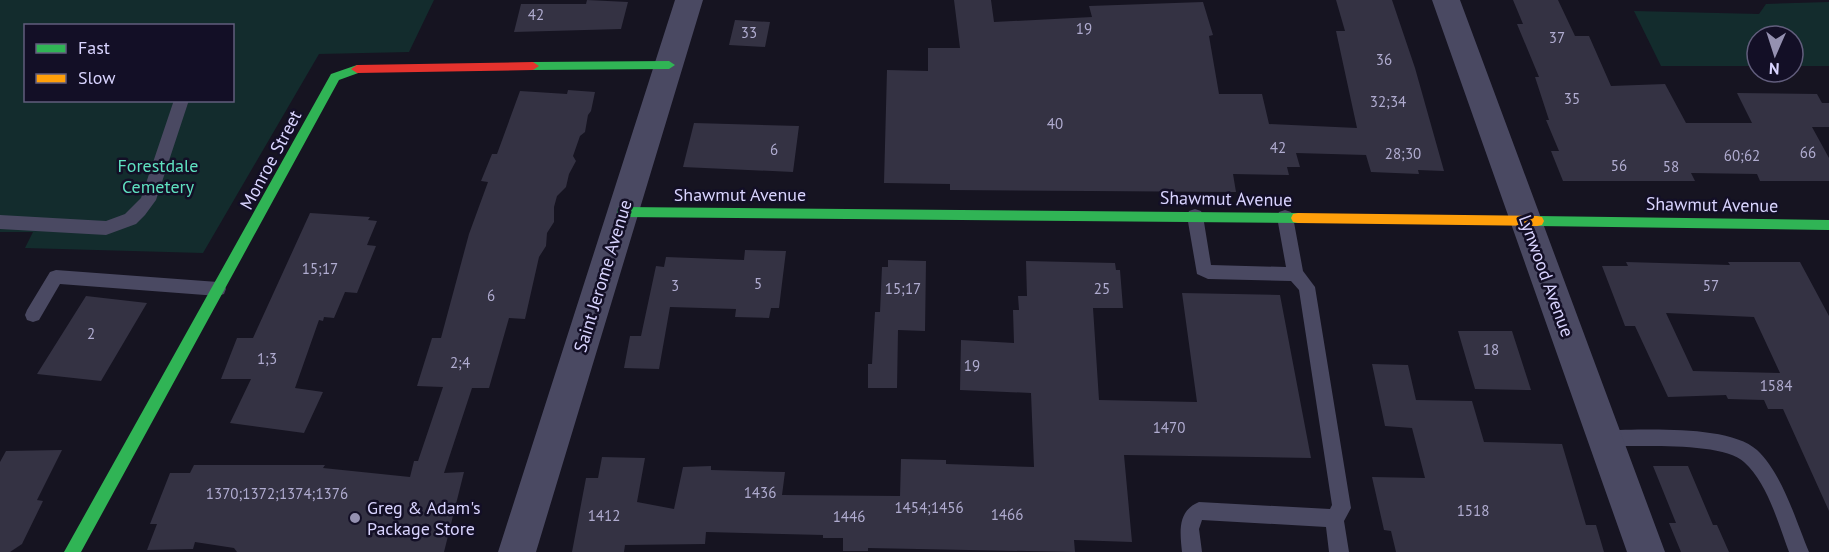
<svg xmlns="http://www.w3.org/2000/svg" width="1829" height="552" viewBox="0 0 1829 552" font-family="'PT Sans',sans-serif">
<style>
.green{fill:#132c2d;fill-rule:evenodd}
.building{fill:#343243;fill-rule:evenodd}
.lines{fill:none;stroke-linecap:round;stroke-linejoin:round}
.lane{fill:#4a4962;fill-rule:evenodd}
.street{fill:#4a4962;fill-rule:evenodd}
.fast{fill:#30b455;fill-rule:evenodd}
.slow{fill:#ff9f0a;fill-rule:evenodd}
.jam{fill:#e5322d;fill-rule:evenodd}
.poi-dot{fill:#9591b1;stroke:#130f26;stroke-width:2}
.labels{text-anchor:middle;stroke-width:5;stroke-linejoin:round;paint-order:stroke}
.number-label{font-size:15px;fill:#b0acd0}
.street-label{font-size:18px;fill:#d9d4ff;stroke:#130f26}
.park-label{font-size:18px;fill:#5fe0c0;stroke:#130f26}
.poi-label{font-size:18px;fill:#d9d4ff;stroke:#130f26;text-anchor:start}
</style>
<rect width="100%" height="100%" fill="#161421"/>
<path class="green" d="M0 0H434L409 52 319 54 203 253 25 248 33 232H0ZM26 26H232V100H26Z
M1829 2V66H1793V36H1757V66H1661L1634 11 1759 14 1766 4Z"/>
<path class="building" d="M587 0 628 2 621 29 514 32 521 4H586Z
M954 0H991L994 22 1092 17 1089 6 1203 2 1213 35 1209 36 1219 94H1262L1269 124 1357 128 1336 31H1345L1336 0H1392L1415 68 1444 171 1418 170 1419 174 1371 172 1366 155 1296 153 1300 167H1287L1289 175 1233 174 1236 192 950 190V184L884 183 887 70 928 71V48H960Z
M1513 0H1558L1575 36H1589L1611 86 1665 84 1686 123H1752L1737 93 1817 94 1822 103H1829V127H1812L1829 158V181H1760L1757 174 1691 173 1695 181H1563L1551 151H1559L1546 120H1549L1535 77H1539L1517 24H1523Z
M735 20 770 22 765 47 729 45Z
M568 90 595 92 591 111 588 115 585 132 580 136 573 156 576 161 569 174 566 187 557 196 554 207V222L547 233 546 246 539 257 525 319 509 318 489 388H472L444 473 464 472 444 552H237L234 548 195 542 193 549 147 550 157 524H150L170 473H190L194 465H325L323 468 410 477 414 461H418L443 387 417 386 432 338H441L469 234 488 182 481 181 492 154H497L520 91 567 94Z
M694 123 799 126 793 172 683 167Z
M310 213 370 217 368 220 377 221 367 245 376 246 357 293 345 292 334 318 324 317 323 321 319 320 295 388 323 392 304 433 230 423 251 379H221L237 338H253Z
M745 250 786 251 779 308H771L769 318 735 317 736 309 670 307 659 369 624 368 630 336H641L656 266 664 267 666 257 744 260Z
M888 260 926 261 925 331 898 330 897 388H868V364H872L875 312H880L882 267H888Z
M1026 261 1115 263 1116 270H1120L1123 308H1093L1099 400 1197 402 1182 293 1280 295 1311 458 1124 455 1132 542 1074 540 1075 552 868 548V551H843V538H823V535L706 532 705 544 625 545 624 552H572L586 478H598L602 457 645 458 637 502 674 509 683 467 711 466V470L785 472 782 495 900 496 901 459 946 460V464L1034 467 1031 393 960 390 961 340 1014 343 1013 310H1019L1018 296H1027Z
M1626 262 1730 265 1728 262H1800L1829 316V511L1783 409H1768L1764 400 1728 399 1726 395 1668 397 1635 326H1625L1602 266H1628ZM1666 313 1754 317 1780 373 1693 371Z
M86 296 147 303 101 381 37 374Z
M1458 331H1512L1531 390 1475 389Z
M1372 364 1408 365 1416 400 1472 401 1484 442 1562 444 1586 525H1596L1604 552H1396L1391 531 1384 530 1372 477 1425 478 1412 428 1385 426Z
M62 450 37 500 43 501 22 544 10 552H0V462L6 451Z
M1653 466H1688L1713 525H1717L1729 552H1681L1669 523H1676Z"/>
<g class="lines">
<path class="lane" d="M174 100H189L156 200 145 215 136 224 106 235 0 229V215L106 221 125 214 141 198Z
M1195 209 1201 211 1203 216 1211 265 1286 267 1277 217 1279 212 1285 210 1291 212 1293 217 1303 271 1315 287 1351 508 1344 521 1349 552H1329L1326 527 1202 520 1199 529 1202 552H1182C1180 532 1177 511 1199 502L1330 509 1332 505 1299 290 1291 281 1208 279 1197 274 1187 216 1189 211Z
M56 270 218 282 224 284 226 289 224 294 218 296 60 284 39 320 33 322 27 320 25 315 27 310 50 272Z
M1604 430C1642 430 1729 424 1757 450 1782 473 1796 521 1809 552H1789C1778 523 1768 484 1744 462 1722 441 1635 447 1604 446L1598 444 1595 438 1598 432Z"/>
<path class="street" d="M675 0H703L536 552H498Z
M1432 0H1460L1665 552H1627Z"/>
<path class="fast" d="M669 61 675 65 669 69 533 70 527 66 533 62Z
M357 65 363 69 361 72 339 80 81 552H64L331 74Z
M623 207 1298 213 1303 214 1305 218 1303 222 1298 223 623 217 618 216 617 212 618 208Z
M1537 216 1829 220V230L1537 226 1532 225 1530 221 1532 217Z"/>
<path class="slow" d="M1298 213 1537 216 1542 217 1544 221 1542 225 1537 226 1298 223 1293 222 1291 218 1293 214Z"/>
<path class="jam" d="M533 62 539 66 533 70 357 73 351 69 357 65Z"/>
</g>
<circle class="poi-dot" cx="355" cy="518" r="6"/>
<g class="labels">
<g class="number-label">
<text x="536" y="20">42</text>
<text x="1084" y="34">19</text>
<text x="749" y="38">33</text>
<text x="1557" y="43">37</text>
<text x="1384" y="65">36</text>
<text x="1572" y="104">35</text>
<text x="1388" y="107">32;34</text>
<text x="1055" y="129">40</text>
<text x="1278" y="153">42</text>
<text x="774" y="155">6</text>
<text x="1808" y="158">66</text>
<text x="1403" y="159">28;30</text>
<text x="1742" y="161">60;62</text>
<text x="1619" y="171">56</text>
<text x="1671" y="172">58</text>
<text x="320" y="274">15;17</text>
<text x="758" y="289">5</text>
<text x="675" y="291">3</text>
<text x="1711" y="291">57</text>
<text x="903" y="294">15;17</text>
<text x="1102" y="294">25</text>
<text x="491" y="301">6</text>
<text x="91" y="339">2</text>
<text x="1491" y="355">18</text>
<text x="267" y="364">1;3</text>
<text x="460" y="368">2;4</text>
<text x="972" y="371">19</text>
<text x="1776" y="391">1584</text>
<text x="1169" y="433">1470</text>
<text x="760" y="498">1436</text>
<text x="277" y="499">1370;1372;1374;1376</text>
<text x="929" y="513">1454;1456</text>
<text x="1473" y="516">1518</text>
<text x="1007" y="520">1466</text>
<text x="604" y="521">1412</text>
<text x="849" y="522">1446</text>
</g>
<g class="street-label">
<text transform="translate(271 160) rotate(-62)" y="6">Monroe Street</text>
<text x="740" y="201">Shawmut Avenue</text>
<text transform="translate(1226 199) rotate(1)" y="6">Shawmut Avenue</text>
<text transform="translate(1712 205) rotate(1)" y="6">Shawmut Avenue</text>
<text transform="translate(603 276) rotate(-73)" y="6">Saint Jerome Avenue</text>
<text transform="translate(1546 276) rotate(70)" y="6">Lynwood Avenue</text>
</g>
<g class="park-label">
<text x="158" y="172">Forestdale<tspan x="158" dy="21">Cemetery</tspan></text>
</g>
<g class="poi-label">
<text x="367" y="514">Greg &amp; Adam's<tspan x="367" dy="21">Package Store</tspan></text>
</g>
</g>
<rect x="24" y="24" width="210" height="78" fill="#130f26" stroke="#625e7d" stroke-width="1.5"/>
<rect x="36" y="44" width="30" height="9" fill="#30b455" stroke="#625e7d" stroke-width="1.5"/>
<text x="78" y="54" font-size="18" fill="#d9d4ff">Fast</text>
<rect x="36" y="74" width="30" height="9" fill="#ff9f0a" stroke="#625e7d" stroke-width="1.5"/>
<text x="78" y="84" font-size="18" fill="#d9d4ff">Slow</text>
<g transform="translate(1775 54) rotate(183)"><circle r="28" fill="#130f26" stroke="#625e7d" stroke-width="1.5"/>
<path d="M0-4.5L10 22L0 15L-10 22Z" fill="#9591b1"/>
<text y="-9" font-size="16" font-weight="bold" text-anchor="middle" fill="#d9d4ff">N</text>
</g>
</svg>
